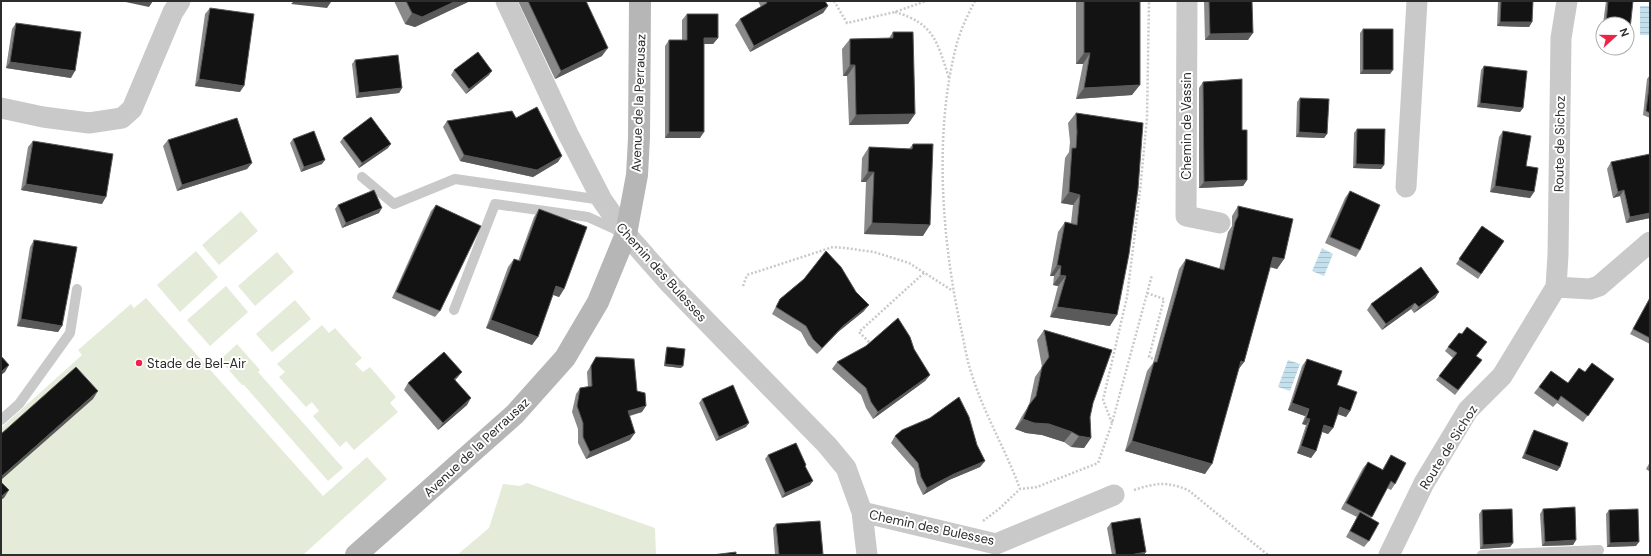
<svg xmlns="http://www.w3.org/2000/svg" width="1651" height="556" viewBox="0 0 1651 556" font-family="'DM Sans',sans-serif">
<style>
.green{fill:#e4ebd8}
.water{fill:url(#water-rules)}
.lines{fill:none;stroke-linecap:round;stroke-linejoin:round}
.path{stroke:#c9c9c9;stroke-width:2.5;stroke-dasharray:2 2;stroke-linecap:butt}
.lane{stroke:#c9c9c9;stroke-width:10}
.street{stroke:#c9c9c9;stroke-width:21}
.secondary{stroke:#b6b6b6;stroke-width:22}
.wall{fill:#898989}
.shaded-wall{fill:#5a5a5a}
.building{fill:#131313;stroke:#5a5a5a}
.poi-dot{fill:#ed2447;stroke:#fff;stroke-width:1.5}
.labels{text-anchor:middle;stroke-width:4;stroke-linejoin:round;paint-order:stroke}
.street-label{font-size:13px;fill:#2c2c2c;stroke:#fff}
.poi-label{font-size:13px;fill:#2c2c2c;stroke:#fff;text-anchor:start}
</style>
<defs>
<pattern id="water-rules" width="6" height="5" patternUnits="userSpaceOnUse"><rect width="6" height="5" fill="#c3e0ec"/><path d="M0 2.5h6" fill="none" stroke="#a8c0cb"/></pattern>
</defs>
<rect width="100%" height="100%" fill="#fff"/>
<path class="green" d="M241 211 258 231 219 265 202 245Z
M196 251 218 277 180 312 157 285Z
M277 252 294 272 255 306 238 286Z
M226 286 248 312 210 346 187 320Z
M146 298 323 496 367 457 387 479 303 555H1V428L82 355 78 350 131 304 134 308Z
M295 300 311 319 272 352 256 334Z
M322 325 329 333 335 328 362 358 355 364 363 372 370 367 396 397 390 403 398 412 354 450 346 441 340 447 313 416 319 411 312 402 306 407 279 377 285 372 277 364Z
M237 344 260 370 258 372 343 468 328 481 244 385H242L220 360Z
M527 483 655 528 656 555H457L489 528 503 484 520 486Z"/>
<path class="water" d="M1640 6H1650V35H1640Z
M1322 248 1333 254 1324 276 1312 271Z
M1288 360 1300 364 1290 391 1278 387Z"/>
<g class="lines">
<path class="path" d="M834 1 847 23 895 12 926 1
M975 1C968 14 961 29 957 43 933 133 942 243 962 333 965 347 967 361 972 375 984 414 1006 450 1020 489
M895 12C935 24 937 42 949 78
M743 286 747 275 833 247 845 248 874 252 909 263 953 291
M1147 293 1164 299 1149 357 1156 360
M869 342 859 332 925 272
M1112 423 1103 400 1127 297 1140 191 1147 118 1149 1
M1134 490C1156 483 1166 481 1188 490L1268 555
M983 521 999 509 1020 489 1037 487 1098 463 1112 423 1152 275"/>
<path class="lane" d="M362 177 394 204 455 179 602 200
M454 310 495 204 588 217 619 231
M1 420 19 404 70 333 77 289
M1482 555 1599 550"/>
<path class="street" d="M506 1 568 134 602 200 626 234 670 284 827 445 846 468 862 512 867 555
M1187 1 1186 216 1220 223
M1 108 43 117 89 123 122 118 132 109 173 12 180 1
M1406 187 1417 1
M1556 287 1590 289 1599 286 1650 242
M862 512 996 544 1114 495
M1389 555 1424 483 1468 410 1502 376 1556 287 1558 255 1561 38 1567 1"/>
<path class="secondary" d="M356 555 515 414 565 358 598 302 626 234 637 175 639 138 640 1"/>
</g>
<path class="wall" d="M394 1H469L468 2 415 27 405 24Z
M518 1H586L602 56 555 79Z
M758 1H825L828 6 823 13 750 52 735 25 740 19 761 7Z
M1076 1H1140L1132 95 1076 99 1083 64H1076Z
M1204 1H1252L1248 40H1205Z
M1498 1H1533L1532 22 1529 27 1497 26Z
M1606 1H1633L1627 24H1603Z
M210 8 240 92 195 86 205 14Z
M687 14 718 38 713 44H704L700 138H665V46L669 40H682V20Z
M16 23 71 78 6 68 12 29Z
M1603 25V40H1601Z
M1363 29 1390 74H1360V33Z
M893 32 915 114 908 124 849 125 847 76H843L842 49 850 39 889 38Z
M355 60 402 88 399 93 356 98 352 64Z
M1484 66 1523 108 1520 112 1477 107 1481 70Z
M454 70 489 75 466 94 451 75Z
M1650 75V118L1643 115 1647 79Z
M1203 82 1242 130 1247 180 1243 186 1199 188V88Z
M1300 98 1327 134 1324 138 1296 137 1297 102Z
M1076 113 1110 326 1050 317 1058 286 1053 285 1054 276H1050L1058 232 1065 222 1071 223 1073 205 1061 203 1065 158 1069 152 1070 142 1068 123Z
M516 118 558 162 533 177 460 161 443 127 447 121Z
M1357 129 1384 165 1381 169 1353 168 1354 133Z
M1503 131 1526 166 1534 192 1530 198 1490 192 1499 137Z
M343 138 388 148 359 168 340 142Z
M293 139 322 164 301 172 290 143Z
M168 140 252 163 247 169 177 191 163 146Z
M33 141 102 204 21 190 28 147Z
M913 144 923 236 864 234 866 182H861L862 158 869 147 909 149Z
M1611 162 1650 218 1626 223 1620 196 1613 198 1607 169Z
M1350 191 1360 250 1356 257 1325 243 1345 198Z
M338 205 379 213 342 228 335 209Z
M436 205 440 311 435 317 392 298 431 211Z
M1238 206 1284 259 1277 269 1270 267 1244 362 1238 370 1205 474 1125 451 1147 371 1153 363 1179 269 1186 259 1219 269 1228 232 1232 226V216Z
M539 209 564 289 559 297 553 295 532 345 486 328 508 267 514 259 518 261 534 217Z
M1482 226 1504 241 1478 279 1456 264Z
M34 240 62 326 58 332 17 326 30 247Z
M1439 292 1435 298 1414 313 1411 309 1382 330 1367 310 1371 304Z
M1650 297V344L1630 334Z
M780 299 864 311 838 332 817 354 808 345 801 332 772 314Z
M1044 330 1093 403 1090 417 1091 438 1084 448 1071 447 1064 442 1042 435 1026 433 1015 429 1022 416 1029 405 1035 377 1042 367 1037 340Z
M667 347 681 368 664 366 666 349Z
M1448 347 1476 356 1482 360 1455 395 1436 380 1453 358 1445 351Z
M596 357 637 391 642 412 630 416V440L586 459 578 443V429L572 412 576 394 580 388 588 387 587 372Z
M1307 359 1337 385 1350 411 1346 417 1337 414 1333 428 1328 434 1322 432 1316 451 1311 458 1297 453 1306 425 1302 424 1305 416 1288 410 1302 366Z
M837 362 930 375 925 381 873 419 866 408 861 395 832 369Z
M1551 371 1568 383 1585 372 1614 379 1583 422 1557 403 1553 407 1534 393Z
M462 372 455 380 467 405 438 430 404 390 408 383Z
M702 399 746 427 716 441 699 403Z
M1534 430 1560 467 1557 471 1522 458 1531 435Z
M895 436 977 445 985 461 980 467 949 480 923 495 917 483 914 469 891 443Z
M768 455 806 465 805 466 810 485 782 498 765 459Z
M1391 455 1395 484 1391 490 1387 488 1371 518 1369 541 1364 547 1346 537 1357 517 1341 509 1363 468 1368 462 1382 470Z
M1650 462V472L1646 469Z
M1543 509 1576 540 1573 545 1542 546 1540 514Z
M1482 510 1513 543 1510 547 1480 549 1479 514Z
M1609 510 1636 546 1607 547 1606 514Z
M1111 523 1144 555H1112L1107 528Z
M776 524 823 555H775L773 528Z"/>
<path class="shaded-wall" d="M121 1H153L149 7Z
M294 1H324L331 2 327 8 291 4Z
M456 1H469L468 2 415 27 405 24 412 13Z
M828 6 823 13 750 52 754 46Z
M1500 22H1532L1529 27 1497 26Z
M1253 33 1248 40H1205L1210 34Z
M704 38H718L713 44H700Z
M608 48 602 56 555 79 561 71Z
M1084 53H1090L1083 64H1076Z
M10 62 75 71 71 78 6 68Z
M850 65H855L847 76H843Z
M1363 70H1393L1390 74H1360Z
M492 71 489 75 466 94 469 89Z
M199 79 244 86 240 92 195 86Z
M1140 85 1132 95 1076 99 1084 88Z
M402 88 399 93 356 98 359 93Z
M1480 103 1523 108 1520 112 1477 107Z
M915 114 908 124 849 125 856 115Z
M669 132H704L700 138H665Z
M1299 132 1327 134 1324 138 1296 137Z
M391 144 388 148 359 168 362 163Z
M464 155 562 156 558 162 533 177 460 161Z
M325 160 322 164 301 172 304 167Z
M252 163 247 169 177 191 182 185Z
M1356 164 1384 165 1381 169 1353 168Z
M868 172H874L866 182H861Z
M1247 180 1243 186 1199 188 1204 182Z
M26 184 106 197 102 204 21 190Z
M1495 186 1534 192 1530 198 1490 192Z
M1624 190 1620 196 1613 198 1618 192Z
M1069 192 1080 195 1073 205 1061 203Z
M382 208 379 213 342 228 346 223Z
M1650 213V218L1626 223 1630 217Z
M872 223 930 225 923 236 864 234Z
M1273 257 1284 259 1277 269 1266 266Z
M1057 265 1061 266 1054 276H1050Z
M1060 275 1066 276 1058 286 1053 285Z
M556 286 564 289 559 297 551 294Z
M1439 292 1435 298 1414 313 1419 307Z
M1415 303 1411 309 1382 330 1386 324Z
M869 305 864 311 838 332 817 354 822 348 843 326Z
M1057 307 1117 315 1110 326 1050 317Z
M21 319 62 326 58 332 17 326Z
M491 320 538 337 532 345 486 328Z
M1241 361 1244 362 1237 371Z
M665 364 683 366 681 368 664 366Z
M9 365 5 372 1 375V372Z
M462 372 457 378 450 385 454 379Z
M930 375 925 381 873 419 878 412Z
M98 391 93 399 1 480V477Z
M471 398 467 405 438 430 443 423Z
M1292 403 1309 409 1305 416 1288 410Z
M646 406 642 412 624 417 628 411Z
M1340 407 1350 411 1346 417 1335 413Z
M1306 418 1310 419 1306 425 1302 424Z
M1023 419 1049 424 1072 432 1064 442 1042 435 1026 433 1015 429Z
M749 423 746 427 716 441 719 437Z
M1324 425 1333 428 1328 434 1320 431Z
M635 433 630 440 586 459 590 452Z
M1079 436 1091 438 1084 448 1071 447Z
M1132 441 1212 464 1205 474 1125 451Z
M1301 446 1316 451 1311 458 1297 453Z
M1525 454 1560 467 1557 471 1522 458Z
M985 461 980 467 949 480 923 495 927 488 954 474Z
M813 481 810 485 782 498 785 493Z
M9 490 4 498 1 500V497Z
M1576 540 1573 545 1542 546 1545 542Z
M1639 542 1636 546 1607 547 1610 543Z
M1513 543 1510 547 1480 549 1483 545Z
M1146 552 1144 555H1130Z"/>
<path class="building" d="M406 1H456L422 17 412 13Z
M528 1H586L608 48 561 71Z
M766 1H825L828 6 754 46 740 19 767 3Z
M1084 1H1140V85L1084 88 1090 53H1084Z
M1209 1H1252L1253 33 1210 34Z
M1501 1H1533L1532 22H1500Z
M1608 1H1633L1629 38H1627V24H1606Z
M210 8 254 14 244 86 199 79Z
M687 14H718V38H704V132H669V40H687Z
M16 23 81 32 75 71 10 62Z
M1363 29H1393V70H1363Z
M893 32H913L915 114 856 115 855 65H850V39L893 38Z
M478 52 492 71 469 89 454 70Z
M398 55 402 88 359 93 355 60Z
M1484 66 1527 71 1523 108 1480 103Z
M1242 79V130H1247V180L1204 182 1203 82Z
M1650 79V113L1646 111Z
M1300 98 1329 99 1327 134 1299 132Z
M537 107 562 156 537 170 464 155 447 121 512 111 516 118Z
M1076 113 1143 123 1138 189 1129 254 1117 315 1057 307 1066 276 1060 275 1061 266 1057 265 1065 222 1077 225 1080 195 1069 192 1072 148H1076L1077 132Z
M371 117 391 144 362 163 343 138Z
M237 118 252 163 182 185 168 140Z
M1357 129H1385L1384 165 1356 164Z
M314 131 325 160 304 167 293 139Z
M1503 131 1531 136 1526 166 1538 168 1534 192 1495 186Z
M33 141 113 154 106 197 26 184Z
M913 144H933L930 225 872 223 874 172H868L869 147 912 149Z
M1650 154V213L1630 217 1624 190 1618 192 1611 162Z
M374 190 382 208 346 223 338 205Z
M1350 191 1380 205 1360 250 1330 237Z
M436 205 481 226 440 311 396 292Z
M1238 206 1293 219 1284 259 1273 257 1244 362 1241 361 1212 464 1132 441 1154 362H1157L1186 259 1224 270 1235 222 1238 216Z
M539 209 587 227 564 289 556 286 538 337 491 320 514 259 520 261Z
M1482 226 1504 241 1481 274 1459 259Z
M34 240 77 247 62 326 21 319Z
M826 251 841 267 856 292 869 305 843 326 822 348 813 339 806 326 776 307 780 299 804 279Z
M1421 267 1439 292 1419 307 1415 303 1386 324 1371 304Z
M1650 298V338L1633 329Z
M898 318 910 337 914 349 930 375 878 412 871 402 866 388 837 362 866 346Z
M1467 327 1487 342 1476 356 1482 360 1458 390 1439 376 1457 353 1448 347 1459 333 1462 334Z
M1044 330 1112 350 1093 403 1090 417 1091 438 1079 436 1072 432 1049 424 1034 423 1023 419 1029 405 1036 396 1042 367 1049 357Z
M667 347 685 349 683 366 665 364Z
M444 352 462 372 454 379 471 398 443 423 408 383Z
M1 356 9 365 1 372Z
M596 357 634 359 637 391 645 393 646 406 628 411 635 433 590 452 583 437V423L577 406 580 388 592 386 591 366Z
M1307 359 1342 371 1337 385 1357 392 1350 411 1340 407 1333 428 1324 425 1316 451 1301 446 1310 419 1306 418 1309 409 1292 403Z
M1592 363 1614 379 1588 416 1561 396 1558 401 1539 387 1551 371 1568 383 1579 368 1585 372Z
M76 367 98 391 1 477V434Z
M733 385 749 423 719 437 702 399Z
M959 397 969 417 977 445 985 461 954 474 927 488 921 477 918 463 895 436 902 430 930 418Z
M1534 430 1568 443 1560 467 1525 454Z
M796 443 806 465 805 466 813 481 785 493 768 455Z
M1391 455 1406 463 1395 484 1391 481 1372 517 1346 503 1368 462 1383 470Z
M1 482 9 490 1 497Z
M1575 507 1576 540 1545 542 1543 509Z
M1512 509 1513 543 1483 545 1482 510Z
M1638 509 1639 542 1610 543 1609 510Z
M1360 512 1379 523 1369 541 1350 531Z
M1140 518 1146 552 1130 555H1116L1111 523Z
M820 521 823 554 815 555H779L776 524Z
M736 552V555H712Z"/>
<circle class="poi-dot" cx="139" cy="363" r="4"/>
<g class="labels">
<g class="street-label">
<text transform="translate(638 103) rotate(-88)" y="5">Avenue de la Perrausaz</text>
<text transform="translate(1186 126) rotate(-90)" y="5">Chemin de Vassin</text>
<text transform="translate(1559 144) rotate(-89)" y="5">Route de Sichoz</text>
<text transform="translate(662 272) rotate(48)" y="5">Chemin des Bulesses</text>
<text transform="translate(476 447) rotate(-43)" y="5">Avenue de la Perrausaz</text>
<text transform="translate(1448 447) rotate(-58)" y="5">Route de Sichoz</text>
<text transform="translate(932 527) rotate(12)" y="5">Chemin des Bulesses</text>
</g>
<g class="poi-label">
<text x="147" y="368">Stade de Bel-Air</text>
</g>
</g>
<rect width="1651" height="556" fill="none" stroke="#2c2c2c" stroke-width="4"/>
<g transform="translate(1615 36) rotate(69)"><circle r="19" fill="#ffffff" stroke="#ababab"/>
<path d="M0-3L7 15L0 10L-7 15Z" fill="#ed2447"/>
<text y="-6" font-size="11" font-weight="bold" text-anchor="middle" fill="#2c2c2c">N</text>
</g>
</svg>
